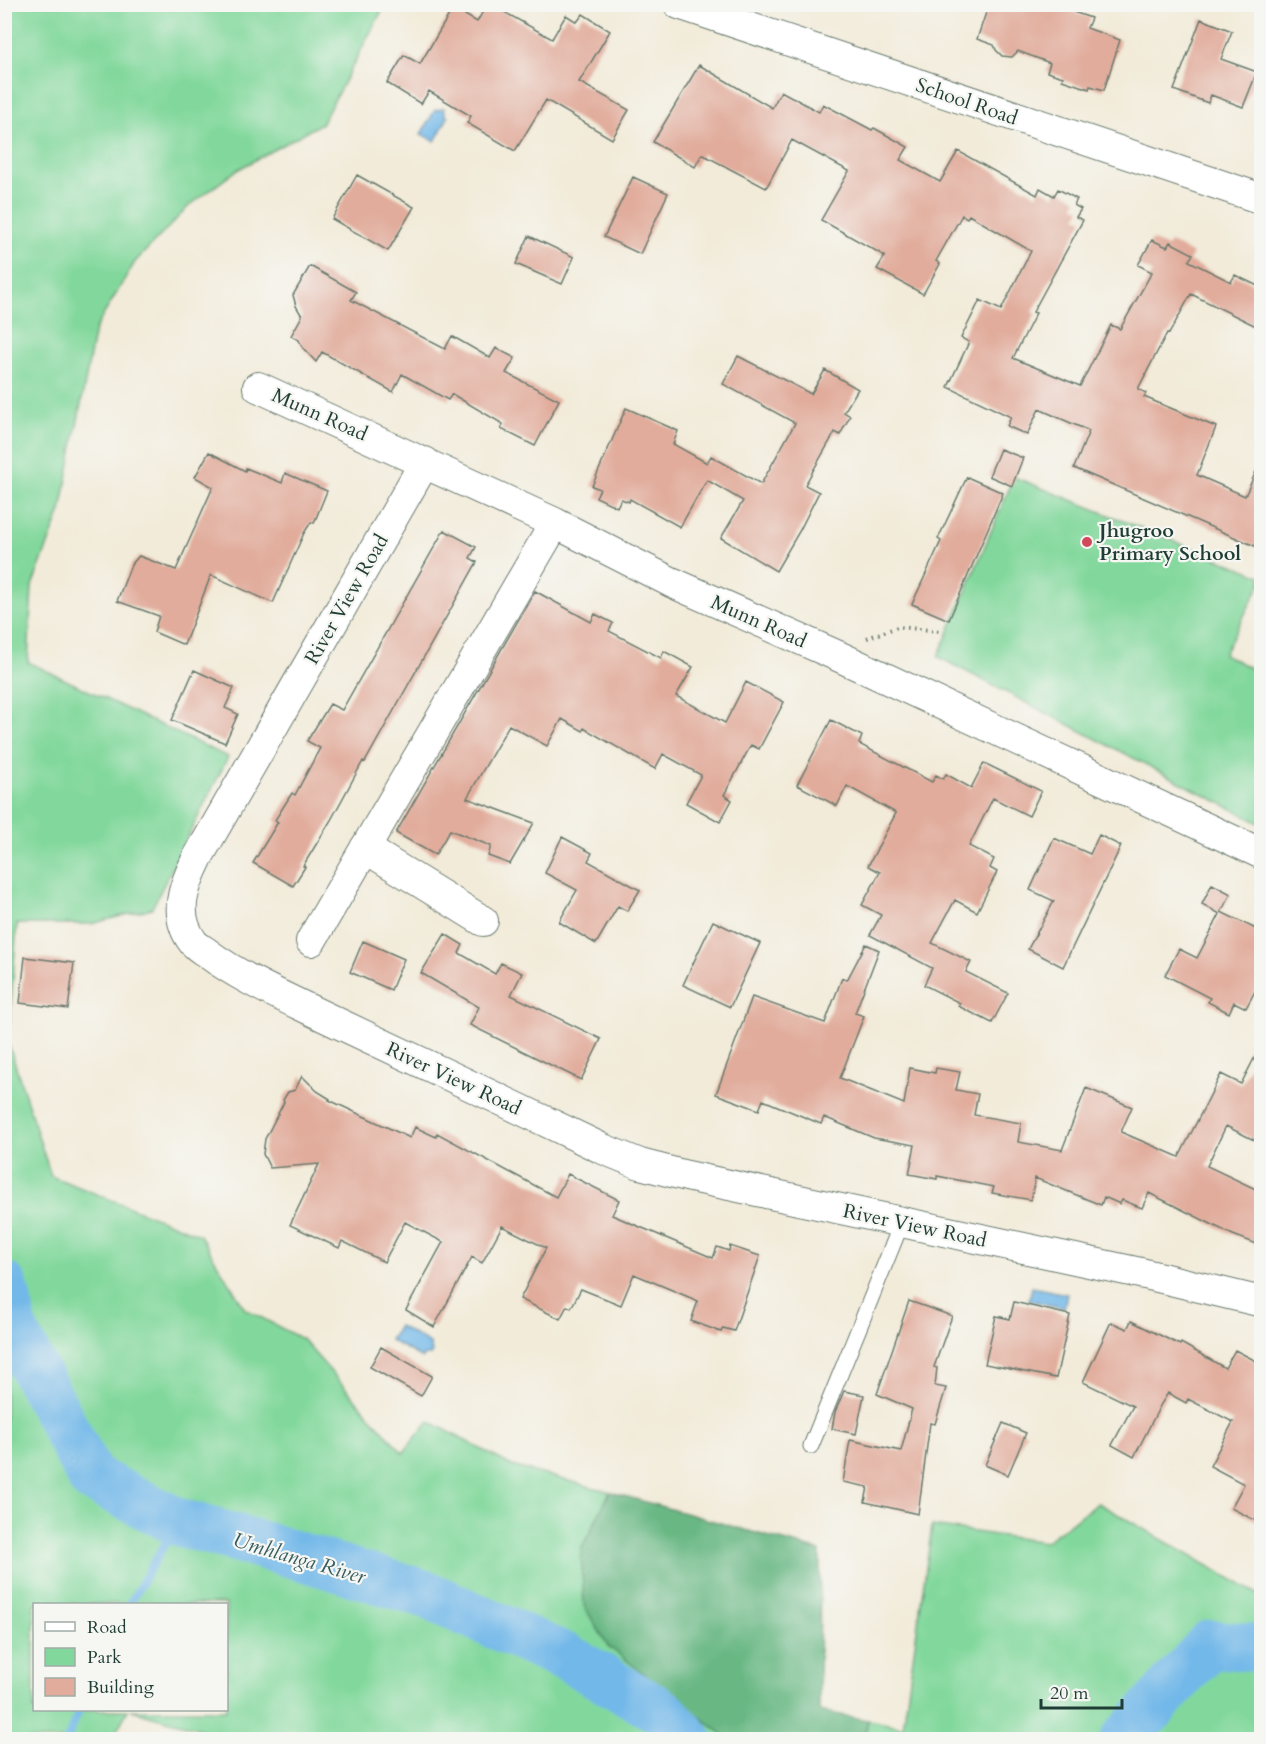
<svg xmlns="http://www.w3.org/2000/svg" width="1266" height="1744" viewBox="0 0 1266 1744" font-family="Cardo,serif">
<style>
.green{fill:#82d89c;stroke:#508a68;stroke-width:1.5}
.forest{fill:#69b884;stroke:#447a5c;stroke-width:1.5}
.water{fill:#72b8e9;stroke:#487a8e;stroke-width:1.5}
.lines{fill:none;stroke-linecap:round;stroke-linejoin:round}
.stream{stroke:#72b8e9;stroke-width:8}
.river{stroke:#72b8e9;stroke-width:48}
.building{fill:#e1ac9b}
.service-casing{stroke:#697a6e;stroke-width:17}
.minor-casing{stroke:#697a6e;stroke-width:32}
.path{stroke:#697a6e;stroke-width:4;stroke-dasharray:1.5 4.5;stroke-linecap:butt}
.service{stroke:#fff;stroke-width:15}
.minor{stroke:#fff;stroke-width:30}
.poi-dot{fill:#d1495b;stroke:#f6f6f2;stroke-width:2}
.labels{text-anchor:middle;stroke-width:4.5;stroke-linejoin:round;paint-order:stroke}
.street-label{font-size:20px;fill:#1f3d34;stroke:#f6f6f2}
.poi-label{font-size:20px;font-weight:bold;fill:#1f3d34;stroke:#f6f6f2;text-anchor:start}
.water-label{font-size:21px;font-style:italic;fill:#345c61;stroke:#f6f6f2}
</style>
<rect width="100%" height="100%" fill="#f6f6f2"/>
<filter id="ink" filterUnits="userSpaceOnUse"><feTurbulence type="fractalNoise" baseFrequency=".0167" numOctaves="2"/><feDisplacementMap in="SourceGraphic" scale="12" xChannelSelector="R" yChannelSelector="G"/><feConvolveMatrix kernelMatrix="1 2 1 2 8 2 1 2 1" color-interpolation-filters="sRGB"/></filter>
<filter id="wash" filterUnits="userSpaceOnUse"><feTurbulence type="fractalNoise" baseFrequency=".008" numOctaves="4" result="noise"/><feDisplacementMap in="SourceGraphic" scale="24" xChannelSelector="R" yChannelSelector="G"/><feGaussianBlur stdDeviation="1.35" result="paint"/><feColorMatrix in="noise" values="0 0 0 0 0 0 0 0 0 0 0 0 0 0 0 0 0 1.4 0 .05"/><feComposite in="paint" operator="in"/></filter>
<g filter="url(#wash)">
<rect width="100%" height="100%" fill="#f2ebd9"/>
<path class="green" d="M5 5H385L322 123 237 170 189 206 135 262 95 329 61 511 32 586 28 662 228 757 152 908 91 924H17L8 1042 51 1176 200 1235 245 1309 302 1339 403 1453 429 1421 512 1466 610 1492 581 1550 681 1702 729 1739H236L131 1710H226V1604H34V1710H128L112 1739 5 1740Z
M1014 477 1261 576V583L1224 654 1261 674V824L938 657Z
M1098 1503 1261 1596V1739H864L868 1720 903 1727 932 1526 1045 1542Z"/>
<path class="forest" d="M610 1492 820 1551 819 1711 868 1720 864 1739H729L608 1646 584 1606 581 1550Z"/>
<path class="water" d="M444 108 446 116 448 117 435 141 421 134 435 110Z
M1032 1287 1067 1294 1064 1308 1029 1300Z
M399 1326 430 1344 432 1352 431 1355H424L422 1358 390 1340Z"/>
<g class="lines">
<path class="stream" d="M4 1326 14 1331
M129 1604 178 1522
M67 1740 79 1710"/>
<path class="river" d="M4 1286 14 1331 91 1478 178 1522 279 1550 425 1594 568 1658 664 1713 689 1740
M1124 1740 1210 1644 1262 1648"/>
</g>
<g id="blocks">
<path class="building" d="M487 4H490L552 39 566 15 577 22 583 14 610 31 579 82 629 110 612 139 546 100 515 151 467 123 471 116 429 91 421 104 387 83 404 55 420 64 453 8 477 22Z
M989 4H1050L1091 18 1087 28 1120 40 1104 90 1090 86 1089 89 1062 80 1063 77 1047 72 1050 63 1018 51 1012 57 1002 56 996 50 994 45 977 39Z
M1201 19 1232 31 1221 59 1257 72 1243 107 1211 95 1208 103 1174 90Z
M699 65 772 108 781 91 819 112 823 104 872 130 874 128 908 147 900 160 940 182 958 151 1037 195 1040 188 1054 196 1058 189 1077 199 1074 205 1081 209 1076 217 1083 220 1033 312 1036 313 1013 358 1080 386 1111 325 1120 329 1152 272 1138 265 1152 240 1167 247 1170 242 1193 254 1189 261 1231 282 1235 275 1262 288V329L1191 294 1169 334 1167 333 1138 389 1146 393 1144 397 1216 427 1197 475 1245 496 1262 458V549L1074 468 1089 431 1039 409 1027 435 1007 426 1011 417 948 387 969 342 961 338 980 300 1001 310 1031 251 969 215 967 218 962 215 936 261 940 264 923 294 877 269 885 256 821 220 849 171 792 140 766 188 702 154 695 167 653 142Z
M357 175 414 207 388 251 332 219Z
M633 177 668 193 640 254 604 237Z
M529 236 574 257 562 284 516 264Z
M310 266 356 292 351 300 445 349 452 336 490 358 496 348 515 358 506 373 559 400 535 446 501 429 503 424 452 394 448 400 402 374 393 392 322 352 316 362 303 348 299 340 291 336 302 316 296 306 293 295Z
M738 356 811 394 825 370 858 389 844 412 850 416 840 435 835 432 805 485 819 492 800 530 776 571 721 538 743 501 707 480 680 527 630 499 629 502 621 499 617 507 596 497 600 489 592 486 626 408 678 431 673 444 707 463 711 456 761 484 795 423 723 384Z
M1000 449 1023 458 1012 486 989 476Z
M209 452 245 471 246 468 282 483 285 473 327 491 314 523 311 522 304 533 273 603 211 575 184 645 154 632 159 616 117 601 131 565 139 556 176 570 213 487 195 477Z
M967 477 1003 493 949 620 912 604 941 541 938 539Z
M444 530 476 547 470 558 477 562 365 762 363 761 331 820 303 866 305 867 293 886 253 863 278 822 275 820 292 793 295 795 320 748 307 741 330 704 342 710Z
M535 591 591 622 595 614 613 623 609 631 661 658 664 651 693 667 676 696 725 723 746 682 784 702 759 749 751 745 724 795 732 800 720 822 686 803 701 775 663 754 655 769 584 728 583 731 562 719 547 746 509 725 467 798 534 823 510 864 488 856 491 846 450 830 435 855 396 833Z
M194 670 234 688 225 708 238 714 225 743 172 720Z
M831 720 862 736 859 744 932 782 936 775 943 779 946 774 971 788 984 763 1041 791 1029 816 993 798 969 846 994 859 990 868 997 872 977 912 955 900 932 943 971 962 966 972 1008 993 992 1023 958 1006 960 1003 924 985 932 968 870 935 881 915 862 905 880 872 868 866 896 813 847 786 837 806 797 785Z
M1099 835 1121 846 1063 967 1028 949 1054 901 1030 890 1054 838 1090 854Z
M562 837 592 853 588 861 640 890 627 911 618 906 596 944 559 922 577 890 545 873Z
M1212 884 1231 894 1221 912 1262 932V978L1246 1008 1234 1002 1229 1013 1208 1002 1210 998 1165 975 1179 949 1197 958 1220 914 1202 904Z
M713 921 760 943 730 1007 683 985Z
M445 934 463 945 459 953 495 974 501 963 522 973 511 995 601 1039 581 1080 470 1025 479 1007 421 973Z
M363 941 404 959 391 990 350 972Z
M866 944 879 950 855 1013 864 1016 840 1078 904 1104 910 1068 935 1073 936 1068 960 1072 956 1090 978 1094 974 1115 1021 1123 1018 1142 1062 1150 1086 1088 1132 1107 1121 1132 1179 1157 1221 1074 1241 1084 1262 1043V1144L1226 1126 1207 1166 1262 1192V1246L1233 1235 1149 1193 1142 1208 1122 1200 1120 1204 1104 1197 1101 1205 1035 1178 1031 1200 992 1193 994 1187 937 1176V1179L909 1174 915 1145 874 1138 824 1117 821 1124 763 1100 759 1110 716 1094 752 997 825 1023 842 978 847 980Z
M25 957 74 963 68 1009 20 1003Z
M302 1076 317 1091 330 1099 329 1100 410 1138 415 1127 436 1137 437 1133 556 1197 568 1174 619 1200 612 1215 713 1258 717 1247 729 1251 730 1246 760 1256 734 1331 723 1328 721 1332 691 1321 698 1301 634 1274 621 1305 581 1289 571 1308 567 1306 560 1319 520 1299 546 1248 502 1226 482 1263 472 1257 434 1327 406 1310 443 1242 405 1222 384 1262 342 1241 339 1248 290 1225 319 1164 270 1168 263 1154 265 1139 284 1102 283 1100 288 1092 295 1090Z
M909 1301 952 1316 934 1367 937 1368 935 1386 946 1388 935 1424 930 1423 918 1514 865 1502 868 1487 843 1482 850 1440 901 1451 912 1409 877 1394Z
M1014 1302 1070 1315 1056 1378 985 1364 996 1316 1010 1319Z
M1131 1321 1180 1345 1181 1343 1225 1368 1235 1350 1262 1364V1524L1231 1508 1244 1484 1210 1466 1233 1422 1188 1399 1186 1403 1168 1393 1161 1404 1134 1457 1112 1445 1133 1406 1083 1382 1111 1322 1127 1329Z
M381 1347 432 1376 421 1396 370 1367Z
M844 1391 864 1395 856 1434 832 1429 835 1412Z
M1003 1423 1026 1433 1008 1475 985 1465Z"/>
</g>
</g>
<g filter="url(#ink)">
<use href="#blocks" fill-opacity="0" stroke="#697a6e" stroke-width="1.5"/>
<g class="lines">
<defs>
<path id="service" d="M811 1446 902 1222"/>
<path id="minor" d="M679 4 1262 199
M258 387 555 523 671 582 838 656 1262 854
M425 462 198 857C184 885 172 914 193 942 197 947 203 950 207 953 242 979 284 997 323 1016 417 1060 510 1104 603 1149L640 1164 687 1176 1145 1274 1262 1302
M365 848 483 921
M311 941 555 523"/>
</defs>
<use href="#service" class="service-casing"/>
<use href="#minor" class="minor-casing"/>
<path class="path" d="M867 638 898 627 940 631"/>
<use href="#service" class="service"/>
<use href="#minor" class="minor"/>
</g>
</g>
<circle class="poi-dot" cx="1087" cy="542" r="6"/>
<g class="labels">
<g class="street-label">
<text transform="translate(967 101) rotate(19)" y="7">School Road</text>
<text transform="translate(320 414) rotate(24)" y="7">Munn Road</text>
<text transform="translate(346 599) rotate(-60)" y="7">River View Road</text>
<text transform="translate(759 621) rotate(24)" y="7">Munn Road</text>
<text transform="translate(454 1078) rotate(25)" y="7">River View Road</text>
<text transform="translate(915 1225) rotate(12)" y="7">River View Road</text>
</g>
<g class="poi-label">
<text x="1099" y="537">Jhugroo<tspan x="1099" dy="23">Primary School</tspan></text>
</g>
<g class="water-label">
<text transform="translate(299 1558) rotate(16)" y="7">Umhlanga River</text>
</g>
</g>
<rect width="1266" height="1744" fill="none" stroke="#f6f6f2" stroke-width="24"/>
<rect x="33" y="1603" width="195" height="108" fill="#f6f6f2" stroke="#a0aca6" stroke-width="1.5"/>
<rect x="45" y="1622" width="30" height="9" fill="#ffffff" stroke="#a0aca6" stroke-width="1.5"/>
<text x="87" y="1633" font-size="18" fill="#1f3d34">Road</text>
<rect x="45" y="1648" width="30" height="18" fill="#82d89c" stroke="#a0aca6" stroke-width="1.5"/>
<text x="87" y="1663" font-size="18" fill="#1f3d34">Park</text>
<rect x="45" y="1678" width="30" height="18" fill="#e1ac9b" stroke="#a0aca6" stroke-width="1.5"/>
<text x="87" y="1693" font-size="18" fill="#1f3d34">Building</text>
<path d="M1041 1699v9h81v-9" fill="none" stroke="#1f3d34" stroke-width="3"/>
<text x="1050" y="1699" font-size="18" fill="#1f3d34" stroke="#f6f6f2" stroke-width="4.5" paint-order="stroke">20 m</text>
</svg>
